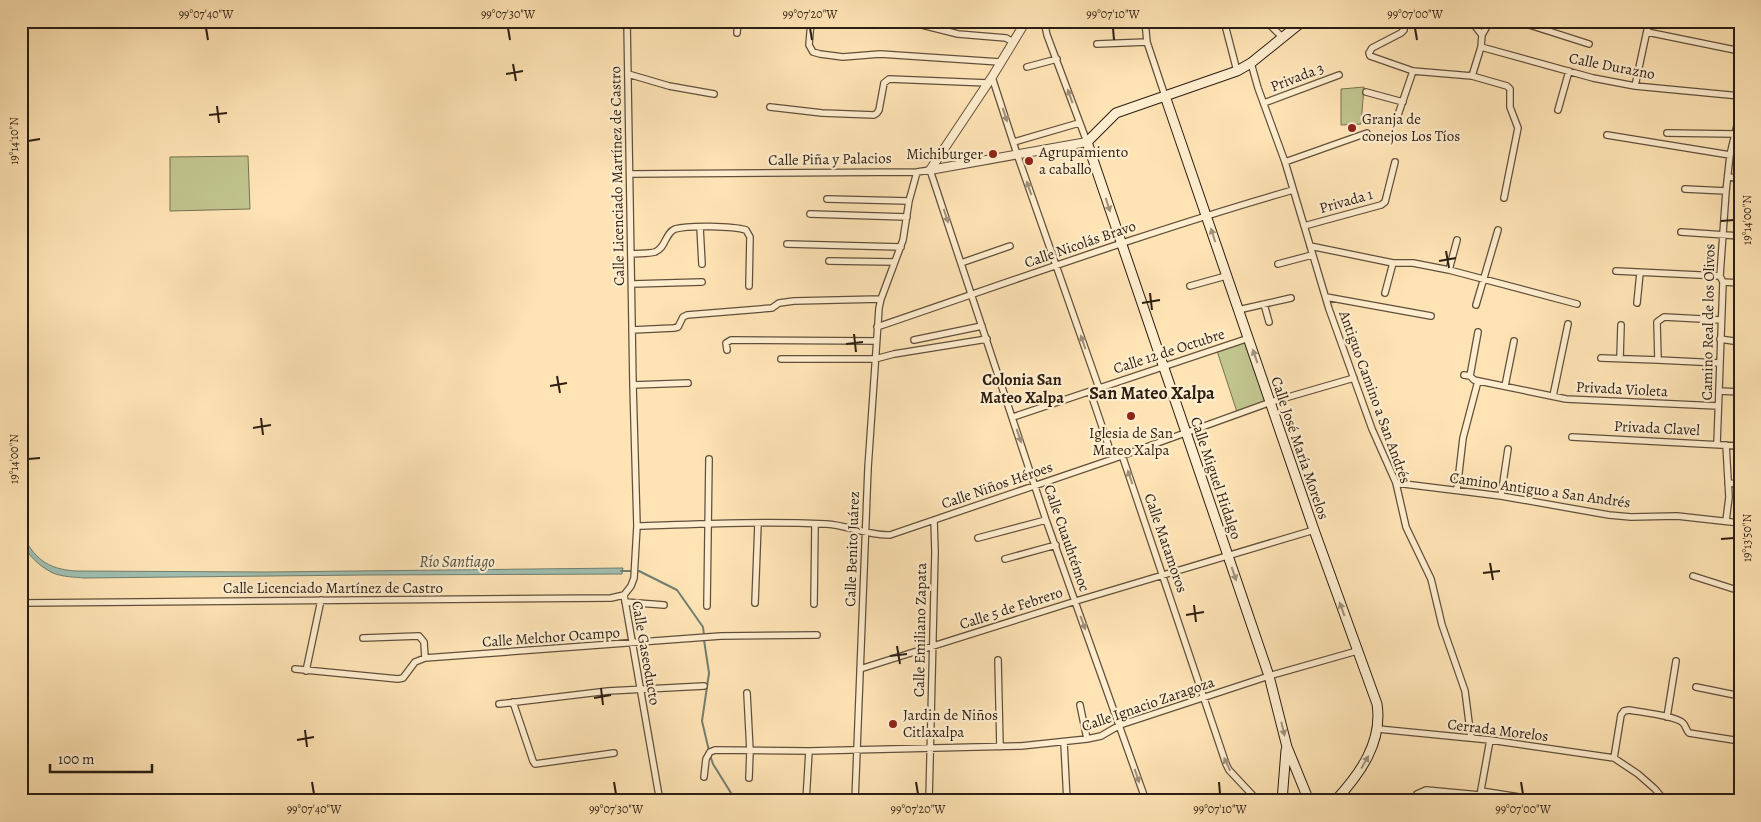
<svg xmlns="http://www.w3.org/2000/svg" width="1761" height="822" viewBox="0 0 1761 822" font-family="Alegreya,serif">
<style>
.green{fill:#c0c48d;stroke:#767150}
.water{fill:#a0beaf;stroke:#717e71}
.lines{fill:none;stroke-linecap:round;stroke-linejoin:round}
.stream{stroke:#717e71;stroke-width:2}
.minor-casing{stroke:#604f3b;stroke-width:8}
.tertiary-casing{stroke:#604f3b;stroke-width:10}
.secondary-casing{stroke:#2b1e13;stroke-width:11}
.minor{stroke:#feedce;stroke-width:5.5}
.tertiary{stroke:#feedce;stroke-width:8}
.secondary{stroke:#feedce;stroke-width:9}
.oneway{fill:#9f907a}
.ticks{fill:none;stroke:#2b1e13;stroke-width:2}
.poi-dot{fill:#8f2418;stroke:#feedce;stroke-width:2}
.labels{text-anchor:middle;stroke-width:4.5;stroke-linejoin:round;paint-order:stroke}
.street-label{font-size:15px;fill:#2b1e13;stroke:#feedce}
.poi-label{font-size:15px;fill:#2b1e13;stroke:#feedce;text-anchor:start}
.neighbourhood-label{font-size:16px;font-weight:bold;fill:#2b1e13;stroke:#feedce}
.water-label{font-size:16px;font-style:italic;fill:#4e4e42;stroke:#feedce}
.quarter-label{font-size:18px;font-weight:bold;fill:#2b1e13;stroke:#feedce}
.neatline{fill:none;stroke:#2b1e13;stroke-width:2}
.ticks-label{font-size:12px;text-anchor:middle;fill:#2b1e13}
</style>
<rect width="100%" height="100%" fill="#fee3b4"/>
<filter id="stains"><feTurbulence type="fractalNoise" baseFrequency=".004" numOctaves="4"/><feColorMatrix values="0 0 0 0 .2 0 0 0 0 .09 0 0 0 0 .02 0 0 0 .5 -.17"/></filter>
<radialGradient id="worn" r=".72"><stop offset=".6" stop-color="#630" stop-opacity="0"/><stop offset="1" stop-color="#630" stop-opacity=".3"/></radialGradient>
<path class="green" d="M1364 87 1361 124 1341 125V89Z
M248 156 250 209 170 211V157Z
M1246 341 1267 403 1237 412 1217 351Z"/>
<path class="water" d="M21 532C34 558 46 569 76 571L265 572 623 568 622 574 365 575 84 578C75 577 62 577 53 573 37 565 21 550 21 532Z"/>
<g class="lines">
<path class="stream" d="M621 571H639L677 590 703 627 704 635
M704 640 709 673 702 721 709 751
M710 755 713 764 736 801"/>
<defs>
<path id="minor" d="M811 21 809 45 813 52 820 54 843 57 880 54 1000 62
M1044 21 1047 35 1087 142
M1145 21 1147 42 1165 96
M1224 21 1237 71
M1266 21 1283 38
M1405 21 1404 30 1401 33 1372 48 1369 53 1370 56 1413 71 1472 76 1481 47 1482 35 1490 21
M1471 21 1482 35
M1517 21 1589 44
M910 22 958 34 1006 38 1013 42
M1647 32 1740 51
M737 33 738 21
M1097 44 1147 42
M1481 47 1593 78 1635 86 1740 96
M1251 63 1258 88 1285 162 1329 309 1372 429 1396 483 1406 527 1431 579 1442 625 1465 691 1471 738
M1027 67 1057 59
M628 74 669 86 714 94
M1472 76 1507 86 1510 89V107L1518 128 1504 198
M992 77 1017 154 1099 388
M1635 86 1649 21
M1366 92 1403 102
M1264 103 1339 75
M770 107 822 113 874 115 877 113 879 110 884 83 889 79 988 83
M1558 110 1569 71
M1398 115 1413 71
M1667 133 1735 134
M1607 135 1730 155
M1014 142 1079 123
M1285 162 1367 133
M630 174 917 172 930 170 1046 520 1146 801
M1728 177 1740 178
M1685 189 1726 191
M827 199 909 201
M810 214 907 217
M1304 226 1381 205 1385 202 1395 162
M700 227 702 264
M1681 232 1740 236
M787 244 901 247
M1310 246 1393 263H1413L1449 270 1577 304
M631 254C639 253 648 254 655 252 666 248 665 233 675 229 689 225 733 226 746 230L750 237 749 286
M829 261 894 262
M961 263 1010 246
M1278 264 1312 255
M1449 270 1457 240
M1616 271 1720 276
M1723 282 1740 283
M632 284 702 282
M1190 286 1226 276
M1385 293 1393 263
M1326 297 1431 316
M1637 303 1640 273
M1264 304 1269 322
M1476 305 1498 230
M1238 310 1291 298
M877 327C1015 280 1153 230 1293 190
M632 330 674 328 678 327 683 317 687 315 772 308 779 303 794 301 881 299
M1720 339 1740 342
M914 340 982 326
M727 350 726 343 731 340 876 341
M1601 358 1658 360 1657 322 1664 317 1721 320
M1620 358 1621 325
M781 359H875L894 354 987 339
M1658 360 1719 363
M1464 375 1470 376 1474 380 1566 399 1718 406
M1470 376 1478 332
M633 385 688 383
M1505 386 1514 341
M1090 391 1113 459
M1719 391 1740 392
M1553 396 1568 324
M1013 417 1249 338
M1572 437 1740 446
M1717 444 1723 282 1720 276 1726 191 1730 155 1740 113
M1122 455 1226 764 1229 770 1258 801
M1396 483 1501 496 1609 515 1631 517 1677 516 1740 523
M1728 483 1740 484
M1457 490 1463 438 1478 381
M1501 496 1508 449
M1726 521 1729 497 1726 445
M637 526C699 524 763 521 826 524 848 525 867 536 890 535L1113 459 1271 402 1354 378
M978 538 1046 520
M1005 559 1056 545
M1693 576 1740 591
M624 595 659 796
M625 602 664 605
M21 603 611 598 624 595 631 586 634 578 637 526 633 385 627 21
M755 603 758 524
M814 604 815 524
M707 606 709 459
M363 638 419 636 424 642 425 658
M998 660 1000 747
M295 669 398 679 403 678 415 662 425 658 721 636 817 635
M860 669 1076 601 1314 530
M306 671 321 600
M1696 687 1740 696
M747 693 750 751 749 778
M513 702 533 761 535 764 614 753
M499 704 608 691 704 686
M1080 705 1087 739
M1667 717 1676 661
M1378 729 1490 740 1614 758 1638 774 1655 789 1665 801
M1064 743 1067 801
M1614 758 1621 715 1624 711 1629 710C1640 712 1676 716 1683 723 1686 726 1686 730 1689 733L1740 741
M704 777 706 759 710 752 715 750 809 751 1021 746 1087 739 1101 736 1120 725 1269 676 1357 651
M1481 791 1546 801
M1417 794 1426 790 1480 795
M806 801 809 751
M855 801 868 468 879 308 881 299 903 240 909 201 917 172
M929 801 935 552 934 520
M1479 801 1490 740
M1739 801 1740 792"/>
<path id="tertiary" d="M930 170 992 77 1026 21
M930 170 1087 142"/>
<path id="secondary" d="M1303 21 1251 63 1237 71 1116 113 1087 142 1269 676 1287 747 1309 801
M1165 96 1314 530 1377 704C1383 742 1360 774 1335 801
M1282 801 1286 750"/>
</defs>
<use href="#minor" class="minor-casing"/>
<use href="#tertiary" class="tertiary-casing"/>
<use href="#secondary" class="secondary-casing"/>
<use href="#minor" class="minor"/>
<use href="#tertiary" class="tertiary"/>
<use href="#secondary" class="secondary"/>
</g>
<defs><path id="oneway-solid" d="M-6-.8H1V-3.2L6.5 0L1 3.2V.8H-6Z" transform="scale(1.25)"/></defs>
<g class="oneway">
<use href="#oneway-solid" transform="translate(1070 96) rotate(-110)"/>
<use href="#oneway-solid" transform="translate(1005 115) rotate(72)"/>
<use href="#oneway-solid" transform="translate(1029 188) rotate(-109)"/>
<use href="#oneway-solid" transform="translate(1108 205) rotate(72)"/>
<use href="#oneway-solid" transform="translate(946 216) rotate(72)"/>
<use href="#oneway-solid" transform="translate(1213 235) rotate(-108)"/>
<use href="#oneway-solid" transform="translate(1083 342) rotate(-109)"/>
<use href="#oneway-solid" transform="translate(1255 356) rotate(-109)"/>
<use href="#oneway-solid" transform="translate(1019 436) rotate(71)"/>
<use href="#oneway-solid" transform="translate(1130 477) rotate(-109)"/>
<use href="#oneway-solid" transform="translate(1234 574) rotate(71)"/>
<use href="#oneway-solid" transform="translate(1342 609) rotate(-110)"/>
<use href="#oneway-solid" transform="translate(1083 623) rotate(70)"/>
<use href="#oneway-solid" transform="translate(1283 729) rotate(77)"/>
<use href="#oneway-solid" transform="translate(1365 762) rotate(-60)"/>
<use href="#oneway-solid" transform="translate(1227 764) rotate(-115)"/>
<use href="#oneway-solid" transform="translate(1137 776) rotate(71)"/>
</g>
<path class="ticks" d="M206 28 208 40M508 28 510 40M810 28 812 40M1113 28 1114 40M1415 28 1417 40M513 64 516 81M506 74 523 71M217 106 219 123M209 115 227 113M28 141 40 139M1721 221 1734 220M1446 251 1449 268M1439 261 1456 258M1150 293 1152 310M1142 303 1160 300M854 334 856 352M846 344 863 342M557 376 560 393M550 386 567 383M261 418 263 435M253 428 271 425M28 459 40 458M1721 539 1734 538M1490 563 1493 580M1483 573 1500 571M1194 605 1196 622M1186 615 1204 612M897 646 900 664M890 656 907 654M601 688 603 705M594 698 611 695M305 730 307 747M297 740 314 737M312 782 314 794M614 782 616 794M916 782 918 794M1219 782 1220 794M1521 782 1523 794"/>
<g class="poi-dot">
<circle cx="1352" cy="128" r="5"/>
<circle cx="993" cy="154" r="5"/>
<circle cx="1029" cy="161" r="5"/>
<circle cx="1131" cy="416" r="5"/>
<circle cx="893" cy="724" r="5"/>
</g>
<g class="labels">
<g class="street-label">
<text transform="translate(1612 66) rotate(11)" y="5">Calle Durazno</text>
<text transform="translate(1297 77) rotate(-21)" y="5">Privada 3</text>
<text transform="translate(830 159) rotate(-1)" y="5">Calle Piña y Palacios</text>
<text transform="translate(617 176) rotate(-91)" y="5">Calle Licenciado Martínez de Castro</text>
<text transform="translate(1346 201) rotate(-16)" y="5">Privada 1</text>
<text transform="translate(1080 244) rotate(-19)" y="5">Calle Nicolás Bravo</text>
<text transform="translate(1708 322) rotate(-89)" y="5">Camino Real de los Olivos</text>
<text transform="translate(1169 351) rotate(-18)" y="5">Calle 12 de Octubre</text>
<text transform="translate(1622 389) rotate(3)" y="5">Privada Violeta</text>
<text transform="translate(1375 397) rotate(70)" y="5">Antiguo Camino a San Andrés</text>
<text transform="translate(1657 428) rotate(3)" y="5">Privada Clavel</text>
<text transform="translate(1300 448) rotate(71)" y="5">Calle José María Morelos</text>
<text transform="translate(1216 478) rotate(71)" y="5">Calle Miguel Hidalgo</text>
<text transform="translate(997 485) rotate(-19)" y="5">Calle Niños Héroes</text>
<text transform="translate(1540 490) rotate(8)" y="5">Camino Antiguo a San Andrés</text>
<text transform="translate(1067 538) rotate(71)" y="5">Calle Cuauhtémoc</text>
<text transform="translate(1166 543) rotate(71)" y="5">Calle Matamoros</text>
<text transform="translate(852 549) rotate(-88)" y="5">Calle Benito Juárez</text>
<text x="333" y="593">Calle Licenciado Martínez de Castro</text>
<text transform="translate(1011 608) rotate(-18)" y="5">Calle 5 de Febrero</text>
<text transform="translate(920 630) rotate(-89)" y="5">Calle Emiliano Zapata</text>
<text transform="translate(551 637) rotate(-4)" y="5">Calle Melchor Ocampo</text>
<text transform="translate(646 653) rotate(80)" y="5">Calle Gaseoducto</text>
<text transform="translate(1148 704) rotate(-19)" y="5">Calle Ignacio Zaragoza</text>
<text transform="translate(1498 730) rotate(7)" y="5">Cerrada Morelos</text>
</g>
<g class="poi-label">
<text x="1362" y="124">Granja de<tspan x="1362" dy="17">conejos Los Tíos</tspan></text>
<text x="1039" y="157">Agrupamiento<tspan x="1039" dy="17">a caballo</tspan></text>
<text x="983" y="159" text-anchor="end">Michiburger</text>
<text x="1131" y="438" text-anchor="middle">Iglesia de San<tspan x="1131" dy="17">Mateo Xalpa</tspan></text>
<text x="903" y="720">Jardin de Niños<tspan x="903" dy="17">Citlaxalpa</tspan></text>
</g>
<g class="neighbourhood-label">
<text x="1022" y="385">Colonia San<tspan x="1022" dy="18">Mateo Xalpa</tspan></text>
</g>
<g class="water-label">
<text x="457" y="567">Río Santiago</text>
</g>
<g class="quarter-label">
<text x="1152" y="399">San Mateo Xalpa</text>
</g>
</g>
<rect width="1761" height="822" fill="none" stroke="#fee3b4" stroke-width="55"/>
<path d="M50 764v8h102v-8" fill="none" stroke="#2b1e13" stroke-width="2.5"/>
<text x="58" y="764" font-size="15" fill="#2b1e13" stroke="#feedce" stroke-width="4" paint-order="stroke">100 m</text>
<rect x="28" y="28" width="1706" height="766" class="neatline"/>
<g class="ticks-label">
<text x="206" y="18">99°07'40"W</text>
<text x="508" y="18">99°07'30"W</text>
<text x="810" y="18">99°07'20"W</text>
<text x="1113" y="18">99°07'10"W</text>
<text x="1415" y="18">99°07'00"W</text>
<text transform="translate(14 141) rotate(-90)" y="4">19°14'10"N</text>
<text transform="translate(1747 220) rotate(-90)" y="4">19°14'00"N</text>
<text transform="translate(14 459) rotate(-90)" y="4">19°14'00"N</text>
<text transform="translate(1747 538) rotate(-90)" y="4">19°13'50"N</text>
<text x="314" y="813">99°07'40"W</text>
<text x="616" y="813">99°07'30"W</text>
<text x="918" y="813">99°07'20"W</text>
<text x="1220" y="813">99°07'10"W</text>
<text x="1523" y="813">99°07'00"W</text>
</g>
<rect width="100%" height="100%" filter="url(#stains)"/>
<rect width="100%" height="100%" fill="url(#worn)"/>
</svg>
